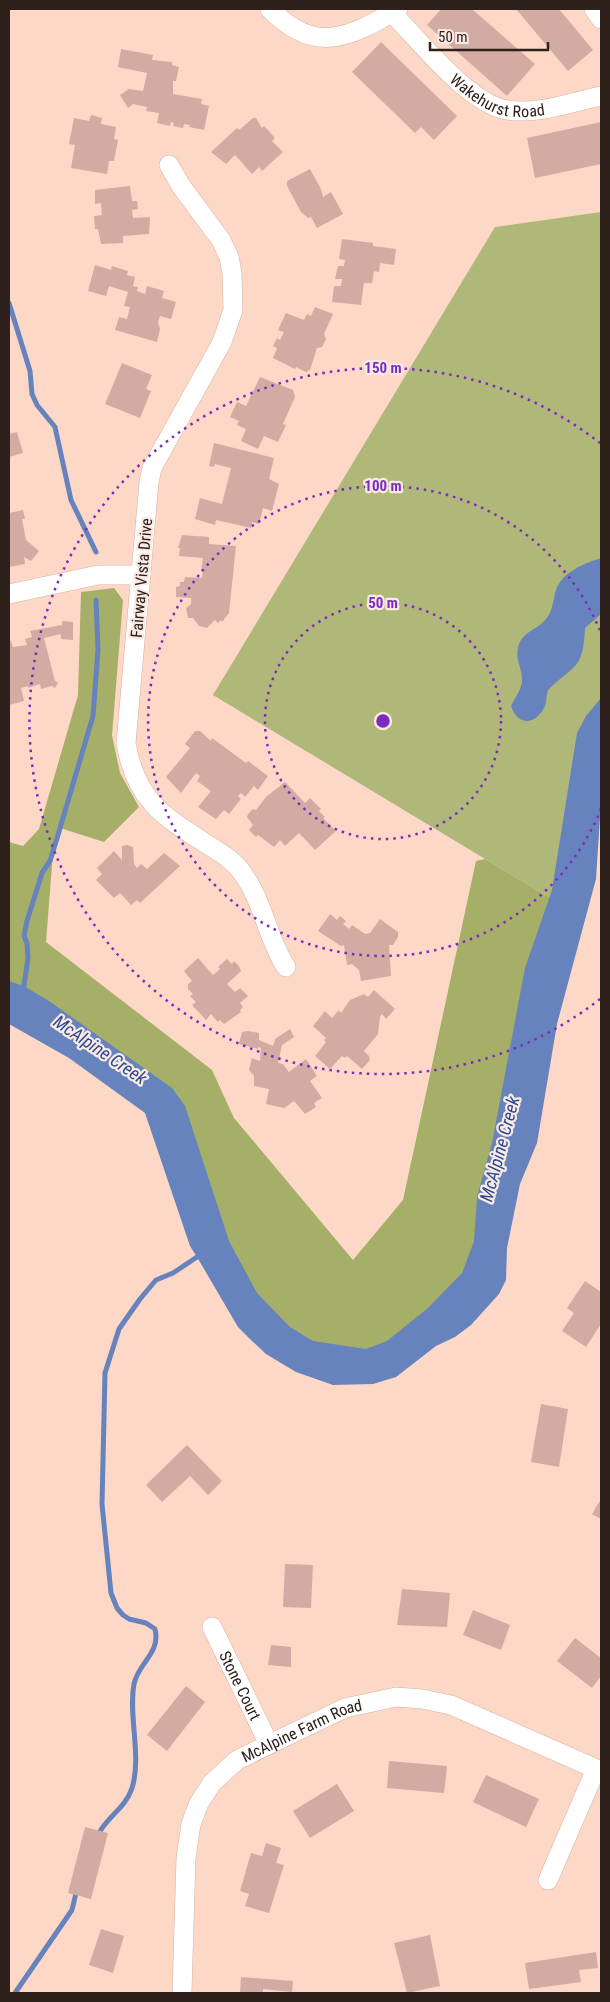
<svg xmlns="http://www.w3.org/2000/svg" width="610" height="2002" viewBox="0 0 610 2002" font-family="'Roboto Condensed',sans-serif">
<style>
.green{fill:#afb779}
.forest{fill:#a6af68}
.water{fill:#6683bd}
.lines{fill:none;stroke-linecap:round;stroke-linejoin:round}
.stream{stroke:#6683bd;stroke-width:5}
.building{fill:#d2aba3}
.minor-casing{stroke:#d5b1a0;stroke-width:20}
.minor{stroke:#fff;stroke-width:19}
.ring{fill:none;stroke:#7b2cbf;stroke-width:2.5;stroke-dasharray:2.5 5}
.labels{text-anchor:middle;stroke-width:4.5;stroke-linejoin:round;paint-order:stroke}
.street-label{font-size:16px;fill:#2e201a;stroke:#faeae3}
.water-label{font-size:18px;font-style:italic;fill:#294a91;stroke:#faeae3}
.centre{fill:#7b2cbf;stroke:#faeae3;stroke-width:2.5}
.ring-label{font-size:15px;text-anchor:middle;font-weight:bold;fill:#7b2cbf;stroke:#faeae3;stroke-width:4.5;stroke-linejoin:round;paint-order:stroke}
</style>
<rect width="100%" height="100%" fill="#fdd8c7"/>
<path class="green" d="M601 212V722L560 904 213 695 495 227Z"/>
<path class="forest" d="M114 588 123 600 112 735 120 773 139 807 104 842 60 828 53 853 46 942 212 1070 234 1118 353 1260 403 1200 476 861 485 859 560 904 488 1277 414 1338 336 1358 236 1305 150 1080 9 1003V842L23 846 39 829 78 695 81 592Z"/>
<path class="water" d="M601 558V614L585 628C583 670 575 664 548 690 546 695 547 700 545 706 536 725 518 727 511 706 515 698 521 690 522 682 523 670 515 660 518 648 521 632 537 630 546 619 553 611 553 600 556 590 563 571 584 564 601 558Z
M601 698V802L596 879 557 1024 537 1143 520 1184 507 1248 506 1280 499 1294 471 1325 455 1337 436 1346 396 1377 373 1384 333 1385 296 1372 266 1354 251 1340 238 1327 197 1257 190 1246 145 1113 69 1058 9 1024V981L24 986 49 1001 172 1088 185 1106 229 1241 257 1293 290 1327 313 1341 366 1349 387 1341 428 1308 462 1273 474 1241 477 1197 492 1143 525 968 552 890 577 733 586 716Z"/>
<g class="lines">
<path class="stream" d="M9 303 30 371 32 394 37 405 55 427 71 500 96 552
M23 992 28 958 27 943 24 936 27 921 42 873 50 861 58 835 93 716 98 650 96 600
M97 1837C105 1817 125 1810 132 1788 142 1757 128 1715 134 1684 138 1663 161 1653 155 1629L146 1623 129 1619 123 1615 117 1608 111 1593 102 1504 105 1373 119 1329 140 1299 156 1280 173 1273 197 1257 203 1256
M15 1993 72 1910 77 1889"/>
</g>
<path class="building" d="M441 9H472L535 64 507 96 427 25Z
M516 9H559L593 50 568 71Z
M381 42 457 116 434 140 421 127 415 133 352 72Z
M121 49 153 55 152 60 172 62V65L179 67 176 81H173V94L202 99 201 104 209 106 204 130 189 127 190 125 184 124 183 128 173 126 174 123 171 122 170 126 157 123 159 113 146 111 147 107 133 104 128 108 120 95 129 89 143 91 147 73 118 67Z
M91 115 102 118 101 124 116 127 114 139 118 140 114 161H109L107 174 71 168 75 145 69 144 74 118 89 121Z
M253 118H256L262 128 264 126 275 138 272 141 283 152 262 171 259 167 252 174 235 155 226 164 211 152 237 128 239 130Z
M601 122V164L535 178 527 138Z
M310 169 321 189 323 197 331 192 343 214 317 228 311 217 308 218 301 212 287 186V181Z
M130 186 132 201H137L138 209 132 210 133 218 150 217 149 234 123 236V243L101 244 98 229H95L94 216 102 215 101 203 95 204V190Z
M342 239 373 243V246L396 249 394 265 380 263 379 272 374 271 372 283H364L361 305 332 302 334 286H341L342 279H335L338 266H344L345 260 339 259Z
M95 265 111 270 112 266 128 271 127 275 135 277 133 286 138 287 137 291 145 294 147 286 164 291 162 298 176 302 171 319 160 316 158 322 160 329 157 342 115 330 119 317 127 319 130 307 124 306 128 292 109 286 106 296 88 291Z
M315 307 333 314 324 334 326 339 322 347 317 348 310 370 306 372 296 367 295 369 273 358 277 348 273 346 277 338 280 340 284 332 278 330 286 313 304 320 307 314 311 316Z
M122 363 152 375 146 389 151 391 140 418 105 404Z
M260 377 293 390 295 397 283 424 286 425 278 442 264 436 258 449 241 441 246 429 237 425 239 421 230 417 237 402 246 406Z
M17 432 23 453 9 457V434Z
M214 443 274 458 269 479 279 484 272 511 263 508 259 524 252 522 251 528 216 520 215 525 195 519 200 498 222 504 231 468 215 464 214 467 209 466Z
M23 510 25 519H22L26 540 39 551 31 561 24 557 25 564 9 567V513Z
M182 535 209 537V544L236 546 229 613 222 622 221 620 218 623 215 620 207 628 199 626 193 618H188L186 608 191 604V598L176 597V587L180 586V582H184L185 577 202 578 203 571H201L203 558 179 556 180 548H178Z
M62 621 73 622V640L61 639V634L44 638 55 681 58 683 55 688 52 686 41 689 40 684 28 688V686L21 688 24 701 9 705V641H11L13 647 27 645 25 639 32 637 30 631 62 625Z
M195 731H200L211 741 212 738 246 763 248 761 268 776 258 790 254 786 245 797 241 793 238 796 241 799 229 814 224 810 216 819 198 807 211 791 197 781 200 776 196 773 181 793 166 777 190 748 185 744Z
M285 782 305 803 310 798 321 809 319 811 325 817 323 818 336 831 315 850 299 833 285 846 280 840 274 847 258 835 256 837 249 830 253 825 247 817 248 814 253 809 256 810 266 797Z
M127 845 133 847 134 864 137 868 141 864 147 869 164 853 180 866 140 903 137 900 131 905 120 893 114 898 96 880 102 874 97 868 114 851 122 860V846Z
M330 914 337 920 340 916 346 921 343 924 349 929 352 925 365 934 370 933 380 919 398 932V937L393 945H389L391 976 361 981 359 970 352 964 347 965 344 945 341 946 318 931Z
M198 958 213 975 220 969 218 967 227 959 232 964 234 961 239 966 241 971 227 984 235 992 240 988 248 996 240 1003 243 1007 240 1010 241 1012 224 1024 220 1020 218 1022 211 1014 206 1020 192 1005 196 1002 190 996 193 994 188 989V984L192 981 184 971Z
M374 990 395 1009 386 1019 382 1014 380 1017 378 1034 364 1051 369 1056 370 1060 362 1069 347 1056 345 1058 342 1056 330 1069 315 1056 326 1042 324 1040 326 1038 313 1026 325 1011 332 1018 339 1010 341 1013 350 1000 364 994 368 997Z
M290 1029 294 1037 282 1045 278 1063 283 1064 289 1072 306 1059 317 1076 310 1081 322 1098 314 1103 316 1107 305 1114 294 1101 284 1108 266 1104 269 1089 254 1086V1076L249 1070 252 1058 260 1061 261 1048 258 1047V1049L239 1044 242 1032 248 1031 259 1033V1040L273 1046 275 1039Z
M585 1281 601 1292V1324L586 1347 562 1331 574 1313 567 1308Z
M541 1404 568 1409 559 1467 531 1462Z
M187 1445 222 1481 208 1495 190 1476 162 1502 146 1485Z
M601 1499V1519L592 1514Z
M285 1564 313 1565 311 1608 283 1607Z
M402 1589 450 1593 447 1627 397 1625Z
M473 1610 510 1625 501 1650 463 1635Z
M575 1638 601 1658V1676L592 1688 557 1661Z
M271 1645 291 1647V1667L268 1665Z
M186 1686 205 1702 167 1751 147 1735Z
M389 1761 447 1766 444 1793 387 1788Z
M486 1775 539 1799 526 1827 473 1802Z
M337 1784 354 1811 310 1838 293 1811Z
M85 1827 108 1833 91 1899 68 1893Z
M266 1843 281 1848 276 1863 284 1865 269 1913 245 1906 249 1894 240 1891 251 1853 262 1856Z
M101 1929 124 1936 113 1973 89 1965Z
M430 1935 440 1986 407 1993 394 1943Z
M596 1952 598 1968 579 1970 581 1982 529 1989 525 1963Z
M241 1977 293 1981 292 1992 263 1989V1993H240Z"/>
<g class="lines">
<defs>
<g id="minor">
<path d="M270 9C315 55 349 38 398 9"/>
<path d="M594 9 601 19"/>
<path id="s1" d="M392 13C419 40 469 104 507 110 537 115 572 102 601 96"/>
<path d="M169 165 181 186 221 240 229 257 232 273 233 310 222 342 152 468 149 482 126 743C135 798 161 815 205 843 219 852 234 860 243 874 264 903 267 938 286 967"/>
<path d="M9 594 98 575H141"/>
<path id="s2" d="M212 1627 269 1744"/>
<path d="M548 1880 596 1769"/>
<path id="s3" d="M182 1993 186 1858 191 1824 199 1803 212 1783 237 1760 345 1708 396 1697 422 1699 451 1705 601 1771"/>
</g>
</defs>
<use href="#minor" class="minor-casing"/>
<use href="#minor" class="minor"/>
</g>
<g class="ring">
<circle cx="383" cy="721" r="118"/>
<path d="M601 809A235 235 0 1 1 601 633"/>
<path d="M600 999A353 353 0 1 1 600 443"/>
</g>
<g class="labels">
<g class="street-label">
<text dy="6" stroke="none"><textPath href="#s1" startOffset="139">Wakehurst Road</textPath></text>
<text transform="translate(141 578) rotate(-85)" y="6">Fairway Vista Drive</text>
<text dy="6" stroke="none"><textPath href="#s2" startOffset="65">Stone Court</textPath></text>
<text dy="6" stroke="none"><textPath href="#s3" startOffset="321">McAlpine Farm Road</textPath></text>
</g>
<g class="water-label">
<text transform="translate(100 1050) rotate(34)" y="6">McAlpine Creek</text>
<text transform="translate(500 1149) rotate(-75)" y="6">McAlpine Creek</text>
</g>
</g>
<circle cx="383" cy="721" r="8" class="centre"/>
<g class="ring-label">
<text x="383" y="373">150 m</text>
<text x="383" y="491">100 m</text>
<text x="383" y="608">50 m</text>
</g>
<rect width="610" height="2002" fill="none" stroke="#2e201a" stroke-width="20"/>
<path d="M430 42v8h118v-8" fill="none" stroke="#2e201a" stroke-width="2.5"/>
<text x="438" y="42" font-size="15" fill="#2e201a" stroke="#faeae3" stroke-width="4" paint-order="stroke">50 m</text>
</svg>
